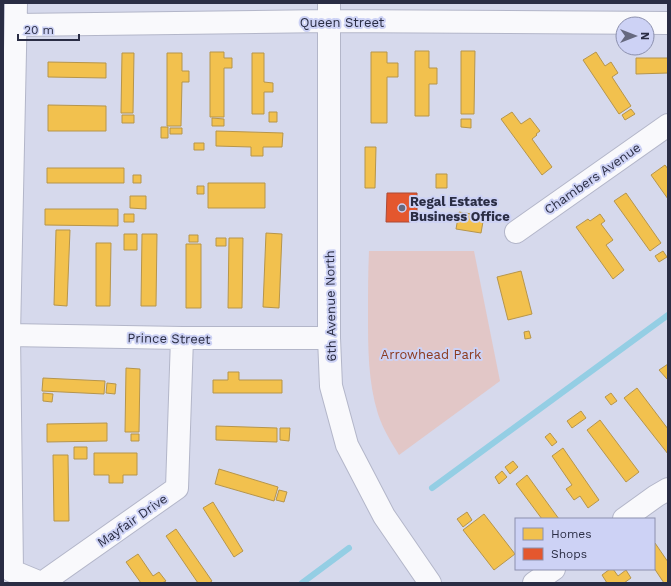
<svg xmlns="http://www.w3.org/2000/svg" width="671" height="586" viewBox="0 0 671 586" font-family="'Work Sans',sans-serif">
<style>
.green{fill:#e2c7c7}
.homes{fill:#f2c14e;stroke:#b6954b}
.shops{fill:#e4572e;stroke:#ac4a35}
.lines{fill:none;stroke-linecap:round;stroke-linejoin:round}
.stream{stroke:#94cee4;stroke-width:6}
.street-casing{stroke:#b3b6c9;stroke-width:24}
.street{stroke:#f9f9fc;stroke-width:22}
.poi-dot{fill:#66697f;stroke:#cdd2f5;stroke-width:1.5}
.labels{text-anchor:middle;stroke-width:4;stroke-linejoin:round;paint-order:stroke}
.street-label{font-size:13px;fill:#2a2d44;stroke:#cdd2f5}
.poi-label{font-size:13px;font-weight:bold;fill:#2a2d44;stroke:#cdd2f5;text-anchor:start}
.park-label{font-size:13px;fill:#8b3a1f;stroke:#cdd2f5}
</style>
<rect width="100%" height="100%" fill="#d6d9ec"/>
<path class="green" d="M369 251H474L500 381 399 455C391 442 383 429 378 414 368 382 368 348 368 315 368 293 368 272 369 251Z"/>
<path class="homes" d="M415 51H429V68H437V84H429V116H415Z
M461 51H475L474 114H461Z
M210 52H224V58H232V68H224V117H210Z
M371 52H387V63H398V77H387V123H371Z
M596 52 605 66 611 62 618 73 612 77 631 106 619 114 583 60Z
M122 53H134L133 113H121Z
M167 53H182V71H189V82H182L181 126H167Z
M252 53H264V82L273 83V92H264V114H252Z
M636 58H668V73L636 74Z
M48 62 106 63V78L48 77Z
M48 105 106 106V131H48Z
M631 109 635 114 625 120 622 115Z
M269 112H277V122H269Z
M512 112 521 124 530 118 540 131 536 134 537 135 532 139 552 167 542 175 501 119Z
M122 115H134V123H122Z
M212 118 224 119V126H212Z
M461 119H471V128L461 127Z
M161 127H168V138H161Z
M170 128H182V134H170Z
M216 131 283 133 282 147H263V156H251V147L216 146Z
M194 143H204V150H194Z
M365 147H376L375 188H365Z
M665 165 668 169V199L651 175Z
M47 168H124V183H47Z
M436 174H447V188H436Z
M133 175H141V183H133Z
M208 183H265V208H208Z
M197 186H204V194H197Z
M626 193 661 243 650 251 614 201Z
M130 196H146V209L130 208Z
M45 209H118V226L45 225Z
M459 212 484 216 481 233 456 229Z
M124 214H134V222H124Z
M600 214 605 221 601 224 613 240 606 245 624 270 613 279 576 227 588 219 590 221Z
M56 230H70L67 306 54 305Z
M266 233 282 234 279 308 263 307Z
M124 234H137V250H124Z
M142 234H157L156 306H141Z
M189 235H198V242H189Z
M216 238H226V246H216Z
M229 238H243L242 308H228Z
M96 243H111L110 306H96Z
M186 244H201V308H186Z
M663 251 667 257 659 262 655 256Z
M521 271 532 314 508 320 497 277Z
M529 331 531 338 525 339 524 332Z
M668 364V378L667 379 659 370Z
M126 368 140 369 139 432H125Z
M228 372H239V380H282V393H213V380H228Z
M43 378 105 381 104 394 42 391Z
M107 383 116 384 115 394 106 393Z
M637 388 668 429V454L624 398Z
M43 393 53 394 52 402 43 401Z
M611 393 617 401 611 405 605 397Z
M581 411 586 418 572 428 567 421Z
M600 420 639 472 626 482 587 430Z
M107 423V441L47 442V424Z
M216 426 277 428V442L216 440Z
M280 428H290L289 441 280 440Z
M550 433 557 442 552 446 545 437Z
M131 434H139V441H131Z
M74 447H87V459H74Z
M563 448 599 500 588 508 580 496 574 500 566 489 572 485 552 456Z
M94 453H137V475H123V483H109V475H94Z
M53 455H68L69 521H54Z
M513 461 518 467 510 474 505 467Z
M219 469 278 487 274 501 215 484Z
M502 471 507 477 499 484 495 477Z
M527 475 559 519H542L516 484Z
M279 490 287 492 284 502 276 500Z
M213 502 243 551 234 557 203 508Z
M467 512 472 520 463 527 457 519Z
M484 514 515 554 494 570 463 530Z
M176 529 212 581 209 583H198L166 536Z
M654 543H655L668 562V583H664L654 568Z
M138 554 153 576 159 572 166 581 162 583H141L126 562Z
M610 569H613L618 576 626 570 631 578 624 583H607L602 575Z"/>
<path class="shops" d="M387 193H417V222H386Z"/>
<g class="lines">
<path class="stream" d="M432 488 668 315
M302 583 349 548"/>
<defs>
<path id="street" d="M16 3 9 335 12 571 41 583
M329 3V338L331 386 347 445 384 516 430 583
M16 25 329 21 668 23
M516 232 668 125
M9 335 182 338H329
M624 519 656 496 668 489
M42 583 177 488 182 338
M534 583 554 569"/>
</defs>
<use href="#street" class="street-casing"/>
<use href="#street" class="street"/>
</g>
<circle class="poi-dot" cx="402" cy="208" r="4"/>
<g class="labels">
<g class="street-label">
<text x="342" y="27">Queen Street</text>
<text transform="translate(592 178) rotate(-35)" y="5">Chambers Avenue</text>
<text transform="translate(330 306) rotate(-91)" y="5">6th Avenue North</text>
<text transform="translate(169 338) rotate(1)" y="5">Prince Street</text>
<text transform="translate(132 520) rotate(-35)" y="5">Mayfair Drive</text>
</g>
<g class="poi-label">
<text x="410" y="206">Regal Estates<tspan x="410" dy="15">Business Office</tspan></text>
</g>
<g class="park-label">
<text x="431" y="359">Arrowhead Park</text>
</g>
</g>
<rect width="671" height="586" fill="none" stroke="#2a2d44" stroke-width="8"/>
<rect x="515" y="518" width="140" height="52" fill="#cdd2f5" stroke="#8c90ae"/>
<rect x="523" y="528" width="20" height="12" fill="#f2c14e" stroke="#8c90ae"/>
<text x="551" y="538" font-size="12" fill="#2a2d44">Homes</text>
<rect x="523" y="548" width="20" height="12" fill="#e4572e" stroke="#8c90ae"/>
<text x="551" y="558" font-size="12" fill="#2a2d44">Shops</text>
<g transform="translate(635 36) rotate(90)"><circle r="19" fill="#cdd2f5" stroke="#8c90ae"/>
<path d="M0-3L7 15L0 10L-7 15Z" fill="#66697f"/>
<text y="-6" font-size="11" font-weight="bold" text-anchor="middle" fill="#2a2d44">N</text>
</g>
<path d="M18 34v6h61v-6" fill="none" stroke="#2a2d44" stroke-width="2"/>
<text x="24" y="34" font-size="12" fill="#2a2d44" stroke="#cdd2f5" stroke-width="3" paint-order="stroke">20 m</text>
</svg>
